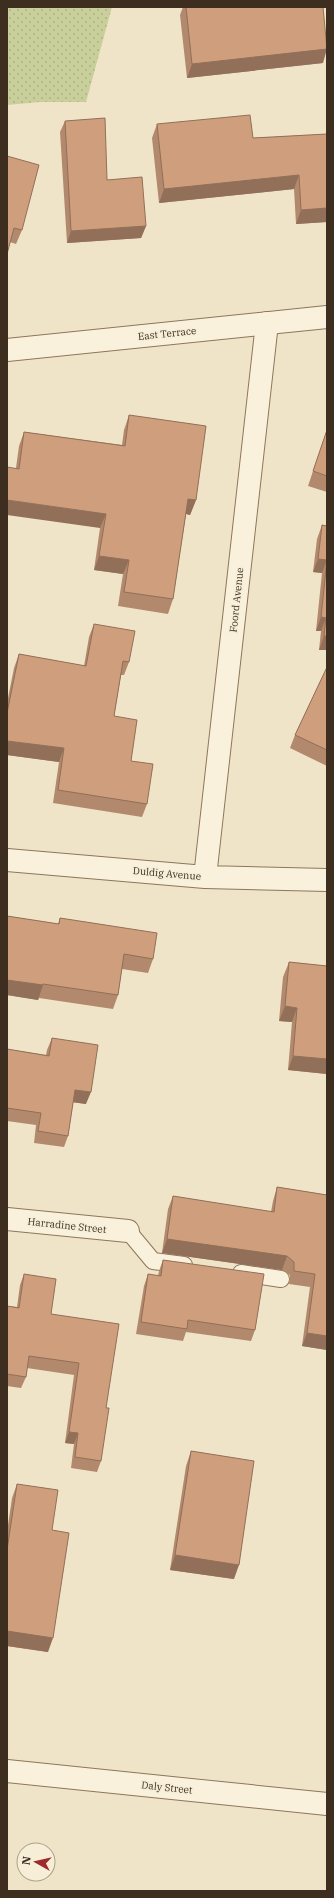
<svg xmlns="http://www.w3.org/2000/svg" width="334" height="1898" viewBox="0 0 334 1898" font-family="'IBM Plex Serif',serif">
<style>
.park{fill:url(#park-dots)}
.lines{fill:none;stroke-linecap:round;stroke-linejoin:round}
.service-casing{stroke:#8d765c;stroke-width:18}
.minor-casing{stroke:#8d765c;stroke-width:24}
.tertiary-casing{stroke:#8d765c;stroke-width:24}
.service{stroke:#faf1dc;stroke-width:16}
.minor{stroke:#faf1dc;stroke-width:22}
.tertiary{stroke:#faf1dc;stroke-width:22}
.wall{fill:#b2896c}
.shaded-wall{fill:#916f58}
.building{fill:#cf9f7d;stroke:#916f58}
.labels{text-anchor:middle;stroke-width:3.5;stroke-linejoin:round;paint-order:stroke}
.street-label{font-size:10px;fill:#3d2e20;stroke:#f7eed8}
</style>
<defs>
<pattern id="park-dots" width="8" height="8" patternUnits="userSpaceOnUse"><rect width="8" height="8" fill="#c9cf9b"/><path d="M2 2h.1M6 6h.1" fill="none" stroke="#aeb285" stroke-width="1.8" stroke-linecap="round"/></pattern>
</defs>
<rect width="100%" height="100%" fill="#f0e4c8"/>
<path class="park" d="M7 7H112L86 102H40L7 105Z"/>
<g class="lines">
<defs>
<path id="service" d="M128 1231 153 1261 184 1265
M241 1273 281 1279"/>
<path id="minor" d="M7 860 205 877 327 880
M205 877 267 323
M7 1219 128 1231
M7 1771 327 1804"/>
<path id="tertiary" d="M7 350 327 317"/>
</defs>
<use href="#service" class="service-casing"/>
<use href="#minor" class="minor-casing"/>
<use href="#tertiary" class="tertiary-casing"/>
<use href="#service" class="service"/>
<use href="#minor" class="minor"/>
<use href="#tertiary" class="tertiary"/>
</g>
<path class="wall" d="M183 7H323V63L187 78 180 15Z
M65 121 107 180 146 226 141 238 67 243 60 132Z
M157 124 253 138 327 134V222L296 224 294 189 159 203 152 138Z
M7 156 22 230 16 244 10 242Z
M129 415 196 500 190 515 186 514 173 599 168 614 118 606 123 574 94 570 100 528 16 468 19 446 24 432 122 445 124 430Z
M327 429V492L308 486Z
M322 525 327 526V650H319L321 631H316L322 573 313 572 317 539Z
M94 624 129 662 124 675H121L114 716 147 804 142 817 53 803 59 762 7 755V703L14 668 19 654 84 666 89 637Z
M327 667V766L290 748 295 735Z
M7 916 58 924 60 918 153 959 148 973 122 969 118 995 113 1009 39 998 38 1000 7 995Z
M289 962 327 966V1074L288 1070 292 1022 279 1021 283 977Z
M52 1038 86 1104 73 1102 68 1136 64 1147 34 1143 36 1125 7 1121V1049L46 1055 47 1050Z
M277 1187 327 1195V1350L302 1346 310 1287 289 1284 290 1275 282 1270 162 1253 168 1209 173 1196 271 1212 273 1201Z
M163 1260 255 1330 251 1341 186 1332 183 1341 136 1334 144 1286 148 1274 158 1276 159 1271Z
M24 1274 51 1314 106 1408 101 1461 97 1472 71 1468 74 1444 65 1443 74 1375 27 1368 26 1377 21 1388 7 1386V1306L17 1307 20 1285Z
M191 1451 234 1579 170 1570 186 1466Z
M17 1484 52 1530 48 1652 7 1646V1532L12 1498Z"/>
<path class="shaded-wall" d="M327 49 323 63 187 78 192 64Z
M299 175 294 189 159 203 164 189Z
M327 208V222L296 224 301 210Z
M146 226 141 238 67 243 71 231Z
M188 499 196 500 190 515 183 513Z
M7 500 106 514 100 528 7 515Z
M99 556 129 560 123 574 94 570Z
M318 559 327 560 322 573 313 572Z
M321 617 326 618 321 631H316Z
M324 636H327V650H319Z
M7 741 64 748 59 762 7 755Z
M7 980 43 985 38 1000 7 995Z
M285 1006 297 1008 292 1022 279 1021Z
M293 1056 327 1059V1074L288 1070Z
M75 1090 91 1092 86 1104 71 1102Z
M167 1239 287 1256 282 1270 162 1253Z
M307 1333 327 1336V1350L302 1346Z
M69 1432 78 1433 74 1444 65 1443Z
M175 1555 239 1565 234 1579 170 1570Z
M7 1631 53 1638 48 1652 7 1646Z"/>
<path class="building" d="M186 7H323L327 49 192 64Z
M250 115 253 138 327 134V208L301 210 299 175 164 189 157 124Z
M105 118 107 180 142 177 146 226 71 231 65 121Z
M7 156 39 165 22 230 14 228 7 254Z
M129 415 206 426 196 500 188 499 173 599 124 592 129 560 99 556 106 514 7 500V467L19 469 24 432 125 446Z
M327 430V476L313 471Z
M322 525 327 526V636H324L326 618 321 617 327 560 318 559Z
M94 624 135 631 129 662 123 661 114 716 137 720 131 761 153 764 147 804 58 790 64 748 7 741V713L19 654 86 666Z
M327 667V750L295 735Z
M7 916 59 924 60 918 157 933 153 959 124 954 118 995 43 984V985L7 980Z
M289 962 327 966V1059L293 1056 297 1008 285 1006Z
M52 1038 98 1045 91 1092 75 1090 68 1136 38 1131 41 1113 7 1108V1049L49 1056Z
M277 1187 327 1195V1336L307 1333 315 1274 294 1271V1262L287 1256 167 1239 173 1196 274 1212Z
M163 1260 264 1274 255 1330 188 1320 187 1329 141 1322 148 1274 161 1276Z
M24 1274 56 1279 51 1314 119 1324 106 1408H109L101 1461 75 1457 78 1433 69 1432 79 1363 29 1356 26 1377 7 1374V1306L19 1308Z
M191 1451 254 1461 239 1565 175 1555Z
M17 1484 58 1490 52 1530 69 1533 53 1638 7 1631V1550Z"/>
<g class="labels">
<g class="street-label">
<text transform="translate(167 333) rotate(-6)" y="4">East Terrace</text>
<text transform="translate(236 600) rotate(-84)" y="4">Foord Avenue</text>
<text transform="translate(167 873) rotate(5)" y="4">Duldig Avenue</text>
<text transform="translate(67 1225) rotate(6)" y="4">Harradine Street</text>
<text transform="translate(167 1787) rotate(6)" y="4">Daly Street</text>
</g>
</g>
<rect width="334" height="1898" fill="none" stroke="#3d2e20" stroke-width="16"/>
<g transform="translate(36 1862) rotate(278)"><circle r="19" fill="#f7eed8" stroke="#ada18e"/>
<path d="M0-3L7 15L0 10L-7 15Z" fill="#9e2a2b"/>
<text y="-6" font-size="11" font-weight="bold" text-anchor="middle" fill="#3d2e20">N</text>
</g>
</svg>
